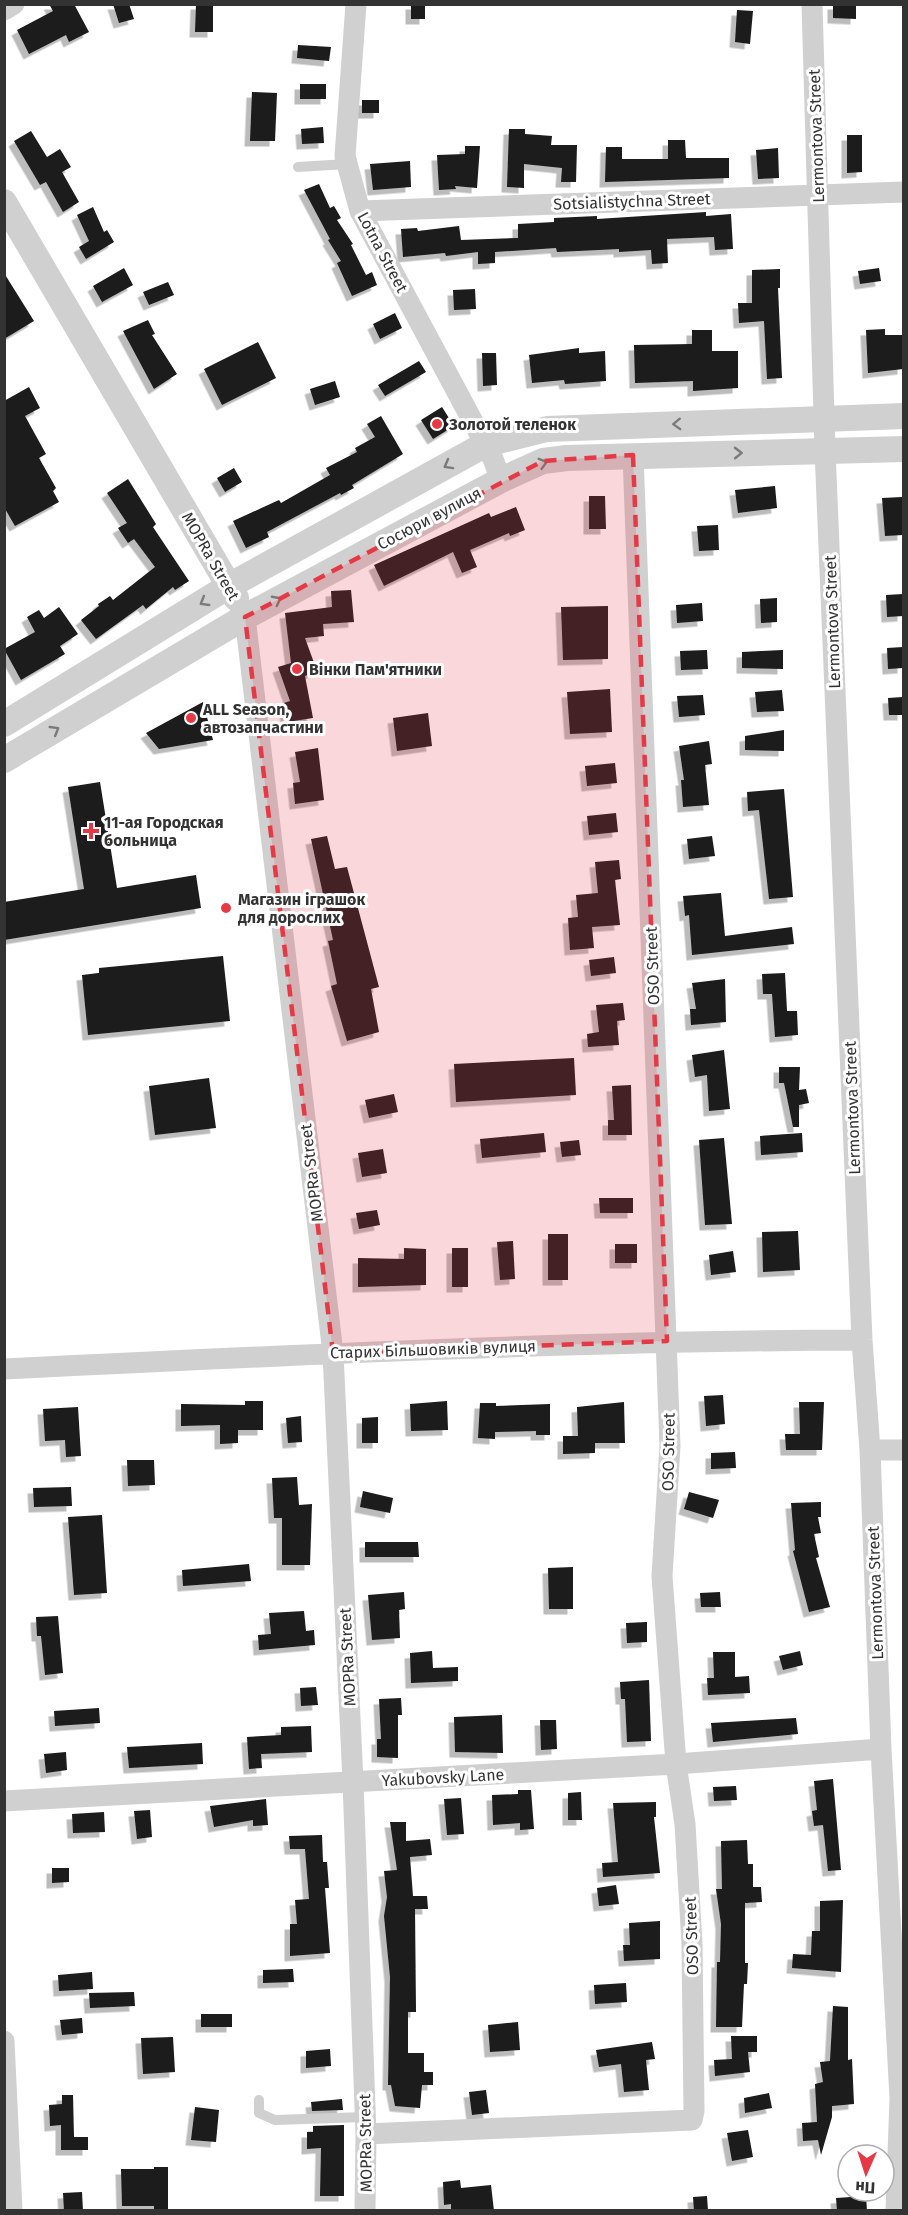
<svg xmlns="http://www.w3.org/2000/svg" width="908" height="2215" viewBox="0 0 908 2215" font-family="'Fira Sans',sans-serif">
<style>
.building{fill:#1a1a1a;filter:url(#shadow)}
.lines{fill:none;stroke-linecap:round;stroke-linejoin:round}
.service{stroke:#d0d0d0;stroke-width:10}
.minor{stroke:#d0d0d0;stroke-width:21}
.tertiary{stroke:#d0d0d0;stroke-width:26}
.oneway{stroke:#7a7a7a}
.marked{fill:#e63946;fill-opacity:0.2;stroke:#e63946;stroke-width:4.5;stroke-dasharray:12 8;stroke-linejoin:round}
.poi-dot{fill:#e63946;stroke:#fff;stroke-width:2}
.labels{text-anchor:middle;stroke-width:6;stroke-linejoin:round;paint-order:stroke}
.street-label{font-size:16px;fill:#333;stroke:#fff}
.poi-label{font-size:16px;font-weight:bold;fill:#333;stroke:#fff;text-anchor:start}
</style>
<defs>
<filter id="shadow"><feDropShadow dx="-5.5" dy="5.5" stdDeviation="0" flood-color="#0004"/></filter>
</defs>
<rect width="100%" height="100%" fill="#fff"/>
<path class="building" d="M49 4H74L89 32 69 42 66 35 29 54 17 30 53 11Z
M113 4H129L134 19 119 23Z
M196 4H213V32H195Z
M411 4H425V19H411Z
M833 4H856V19L833 18Z
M737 10 753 11 750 44 735 42Z
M298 45 331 47 329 61 297 58Z
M300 84H326V99H300Z
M252 92 277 93 275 141H250Z
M362 100H379V113H362Z
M323 127 324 143 302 144 301 129Z
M509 129H525V134L552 136 551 145H577L576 182H561L562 168 524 164V188L507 187Z
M31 131 47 157 60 149 71 167 62 172 79 202 63 212 46 182 40 185 14 141Z
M847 135H862V172L847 173Z
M668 140H685L686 158H729V178L605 182 606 147H622V159H668Z
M465 146H480L477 188 455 186 456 189 439 190 437 155 465 154Z
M778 148 779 178 758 179 756 150Z
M410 161 411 187 373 190 370 164Z
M319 184 330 208 334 206 341 218 337 220 353 244 351 245 366 275 372 272 377 285 352 296 337 263 341 261 328 240 330 239 304 190Z
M93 207 104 232 107 230 114 242 86 259 79 247 89 241 77 215Z
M706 212V216L731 214 733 249 715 250 714 237 667 239 668 263 652 264 651 250 619 252V249L557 252 556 248 495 252V263L478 264V252L446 256 445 253 403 257 401 229 417 228 418 231 459 226 461 240 518 238V224L554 222V218L597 216V219Z
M124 268 133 285 102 302 93 286Z
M879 268 881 281 860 284 858 271Z
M780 269V288H778L782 378 767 379 764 321 739 323 738 303H752V270Z
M4 273 34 321 4 339Z
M168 282 174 295 149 305 143 292Z
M475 289 476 309 454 310 453 290Z
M395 313 402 328 380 339 373 324Z
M148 320 155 334 152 335 177 374 154 389 123 331Z
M885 329V335H903V369L868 373 866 330Z
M692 330H712V351H738V388L693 391V381L635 383 634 345 692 344Z
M258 342 276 378 222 405 204 369Z
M579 348V353L605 351 606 381 565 384 564 380 532 383 529 355Z
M482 353H496L497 385 483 386Z
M419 361 426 372 385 396 378 385Z
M335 381 340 397 315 405 310 389Z
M29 387 40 408 25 416 46 454 39 458 56 488 53 491 59 502 15 526 4 507V401Z
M442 407 454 426 433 439 421 420Z
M381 416 403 454 352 485 354 488 341 495 340 493 267 532 269 537 246 548 233 521 279 500 281 503 330 475 326 468 357 452 355 448 375 437 367 424Z
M234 468 242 482 225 492 217 478Z
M128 479 156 524 153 527 189 581 175 590 173 587 146 609 143 605 96 639 81 620 99 606 98 604 110 596 113 600 155 567 134 539 128 543 118 528 127 523 107 493Z
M775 486 777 508 738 513 735 490Z
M589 496H605L606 529H589Z
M902 497 903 535 885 536 882 498Z
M516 507 525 530 510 536 509 533 470 550 477 567 462 573 453 552 384 586 374 565 489 513 491 517Z
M718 525 719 550 699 551 697 526Z
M351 590 354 622 323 624 324 636 305 638 317 671 305 676 313 718 287 722 284 703 290 701 278 667 291 663 285 613 332 607 331 591Z
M903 594V616L887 617 886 595Z
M777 598V622L761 623 760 599Z
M702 603 703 621 677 623 676 605Z
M608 606V659L563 660 561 607Z
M59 607 78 634 60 646 65 654 21 680 4 649 35 632 27 617 39 610 44 618Z
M903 647V668L888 669 887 648Z
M707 650 708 669 681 670 680 651Z
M783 650V669L742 668V652Z
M610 689 612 732 570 734 567 692Z
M782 690 784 711 757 712 755 692Z
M703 695 705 715 679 717 677 696Z
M903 697V715H889L888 698Z
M203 702 213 740 159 749 146 733Z
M428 713 432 746 397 751 393 718Z
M784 730V751L745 750V736Z
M709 741 712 764 705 765 709 805 683 807 681 780H684L679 746Z
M318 748 324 800 295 804 293 783 300 782 295 752Z
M615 763 617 783 587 786 585 766Z
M100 782 117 888 196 875 201 908 4 940V902L84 889 68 787Z
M784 789 793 897 769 899 759 810 748 811 747 792Z
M616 813 618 832 589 835 587 816Z
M327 836 335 869 347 867 379 987 371 989 379 1032 347 1041 331 986 337 984 328 941 333 940 311 839Z
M712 836 715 856 689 859 687 839Z
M619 860 621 879 615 880 620 925 592 927 594 948 570 950 568 918 578 917 576 895 598 893 595 862Z
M721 893 725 936 792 927 794 944 692 955 689 915 685 916 683 896Z
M223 956 230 1021 88 1035 82 975 99 973V968Z
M614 957 616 973 591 976 589 960Z
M785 973 787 1011H797L798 1035 775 1037 772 994H763L762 974Z
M725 979 726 1022 691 1025 690 1009H696L692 983Z
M623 1003 625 1020 617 1021 619 1045 588 1047 587 1034 599 1032 596 1005Z
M724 1050 730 1109 709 1111 707 1075 695 1077 692 1055Z
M574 1058 576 1095 456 1102 454 1064Z
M779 1067H800L799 1090 806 1089 809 1103 799 1105V1127H793L784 1083H779Z
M209 1078 216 1128 155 1135 149 1086Z
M631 1085 632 1135H608V1120H614L612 1086Z
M394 1094 398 1112 369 1118 365 1100Z
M544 1133 546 1152 482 1158 480 1139Z
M802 1133 803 1152 761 1155 760 1136Z
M724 1138 732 1224 705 1225 699 1140Z
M579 1140 581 1155 562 1157 560 1142Z
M383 1149 387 1173 362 1177 358 1153Z
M599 1198H633V1213H600Z
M377 1210 380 1225 359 1229 356 1213Z
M798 1231 800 1270 763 1272 762 1232Z
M548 1234H568V1280H548Z
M513 1241 515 1279 500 1280 497 1242Z
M615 1244H637V1263H615Z
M404 1248 426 1249V1285L358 1287V1258L404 1259Z
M452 1248H468V1287H452Z
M733 1251 736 1272 711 1275 709 1255Z
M723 1395 725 1424 706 1426 704 1396Z
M245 1401H263V1430H238V1443L220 1444V1425L181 1426V1404L245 1405Z
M447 1401 448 1430 411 1431 410 1404Z
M624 1402 625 1443H595V1453L563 1454V1436H578L577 1407Z
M799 1402H824L822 1450H786L785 1434H800Z
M480 1403H496V1406L550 1404V1435H536V1431L495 1432V1439L478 1438Z
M78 1407 81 1456 66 1457 65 1440 45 1441 43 1409Z
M301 1416 302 1442 288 1443 286 1418Z
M378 1417V1443H362V1418Z
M735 1452 736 1468 711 1469V1453Z
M127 1460H154L155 1485 128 1486Z
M297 1477 299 1505 312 1504 310 1565H282V1518H274L272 1478Z
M71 1487 72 1506 34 1507 33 1488Z
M363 1491 393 1498 390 1513 360 1507Z
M689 1492 719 1500 713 1518 684 1509Z
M821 1502V1517H818L821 1533 814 1534 819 1557 816 1558 830 1607 809 1612 793 1551 795 1550 791 1503Z
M102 1515 107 1593 74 1595 68 1517Z
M365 1542H418L419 1557H365Z
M249 1564 251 1581 183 1586 182 1570Z
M573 1567V1609H549L548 1568Z
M404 1592 405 1609 399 1610 400 1638 372 1640 368 1595Z
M720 1592 721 1607H701L700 1593Z
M304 1611 306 1631 314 1630 315 1645 259 1650 258 1635 271 1634 269 1613Z
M58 1616 63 1673 45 1675 41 1636H37L36 1617Z
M647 1622V1642L627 1643 626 1623Z
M432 1651 433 1668 458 1667V1681L411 1683 410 1653Z
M800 1651 803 1665 783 1670 779 1656Z
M713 1652H735V1677L749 1676 750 1693 708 1695 707 1678H714Z
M649 1680 651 1741 627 1742 625 1699H621L620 1682Z
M316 1687 318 1705 301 1706 300 1688Z
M401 1698 402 1715H398V1758L377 1757V1739H381L379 1699Z
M99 1708 100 1723 55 1726 54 1711Z
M502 1715 503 1753 455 1752 454 1717Z
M796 1718 798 1734 713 1742 711 1723Z
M540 1720H556L557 1749 541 1750Z
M311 1726 312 1752 261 1754 262 1768 249 1769 247 1737 281 1735V1727Z
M202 1743 203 1764 129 1768 127 1747Z
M66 1752 67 1770 46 1773 44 1754Z
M833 1779 841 1870 828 1871 823 1825 814 1826 812 1811 817 1810 814 1781Z
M736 1786 737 1800 714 1801 713 1787Z
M518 1790H531L534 1829 520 1830V1823L493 1825 492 1795 518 1794Z
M581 1792 582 1820H568V1793Z
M461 1798 464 1834 447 1835 444 1799Z
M266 1799 268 1825 253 1826V1820L214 1827 210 1806Z
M656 1802V1817H654L660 1873 603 1877 602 1863 618 1862 613 1803Z
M150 1810 152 1837 137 1839 134 1811Z
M104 1812 105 1832 73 1833 72 1814Z
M390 1822H406V1841L430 1839 432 1855 410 1857 413 1896H427L428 1909H415L416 2012H408V2053H424V2072H433V2085H422L420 2108 395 2106 391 2085H388L390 1977 384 1916 387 1897 384 1871 397 1870Z
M322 1835 323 1862H327L329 1888H325L330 1953 290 1956V1924H297L295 1900 309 1899 305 1849H290L289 1836Z
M747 1840 748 1864H753V1887H761L762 1902 745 1903V1963H748L747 1984H744L742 2027H716L717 1962H720L721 1924 716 1889H722L721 1841Z
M52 1868H69V1882L52 1883Z
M616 1885 619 1904 599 1906 597 1888Z
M843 1900 841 1972 792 1968 793 1954 811 1955 812 1931H820V1901Z
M660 1921V1959L624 1961 623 1945H630L629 1923Z
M293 1969 294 1982 263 1983V1970Z
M92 1972 93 1989 59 1991 58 1975Z
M626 1983 627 2002 595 2004 594 1985Z
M134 1992 135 2006 90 2008 89 1993Z
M833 2006 848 2007V2060L852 2059 854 2104 832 2106V2117L821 2155 818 2140 803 2141 802 2123 817 2122 815 2084 823 2082 820 2062 830 2061Z
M201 2014H232V2027H201Z
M82 2018 83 2033 62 2035 60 2020Z
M518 2022 520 2050 490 2052 488 2025Z
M731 2036H757V2052H748L750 2072 715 2076 714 2060 732 2059Z
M173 2037 175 2072 143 2074 141 2038Z
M652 2042 655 2059 646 2060 649 2090 624 2092 621 2064 599 2067 596 2050Z
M330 2049 331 2066 306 2068V2051Z
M486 2090 489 2113 472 2115 469 2092Z
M769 2093 772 2108 745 2113 744 2098Z
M62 2095H73L74 2137H88V2150H61V2125L50 2126 49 2105 62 2104Z
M342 2099 343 2110 312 2111 311 2102Z
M195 2107 219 2110 216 2142 191 2140Z
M344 2125V2196H320L321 2148 307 2149V2132H313V2126Z
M748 2130 753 2157 732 2161 727 2133Z
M154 2167H168V2210H154V2206H122L121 2169H154Z
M460 2180 461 2188 491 2185 494 2211H451V2204L444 2205 443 2182Z
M82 2192 83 2211H64L63 2193Z
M707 2196 708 2211H694L693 2197Z
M866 2196 867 2211H837L836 2198Z"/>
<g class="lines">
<path class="service" d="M298 167 347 164
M259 2100V2113L275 2120 365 2117"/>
<path class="minor" d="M356 4 345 156 360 211 493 459 501 480
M812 4 825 450 862 1340 870 1450 881 1749 900 2098 896 2210
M4 10 14 4
M360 211 904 192
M239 604 245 617 333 1353 353 1782 366 2134 365 2210
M4 1369C290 1355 576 1341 862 1340
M870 1450H904
M4 1801 676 1764 881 1749
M4 2041 12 2210
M366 2134 692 2120 694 2111 692 1944 685 1824 676 1764 662 1576 670 1446 633 455"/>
<path class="tertiary" d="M4 202 236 598
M4 724 229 586 486 444 547 429 904 416
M4 760 245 617 501 480 543 461 567 458 904 449"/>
</g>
<defs><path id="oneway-chevron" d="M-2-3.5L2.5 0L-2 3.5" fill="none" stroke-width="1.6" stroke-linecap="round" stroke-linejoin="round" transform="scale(1.5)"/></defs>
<g class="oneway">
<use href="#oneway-chevron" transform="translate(677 424) rotate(178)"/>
<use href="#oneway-chevron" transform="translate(738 453) rotate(-1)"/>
<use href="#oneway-chevron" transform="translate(543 463) rotate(-16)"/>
<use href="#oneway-chevron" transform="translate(448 465) rotate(151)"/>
<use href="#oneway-chevron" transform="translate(277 600) rotate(-28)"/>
<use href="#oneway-chevron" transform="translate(204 602) rotate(149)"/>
<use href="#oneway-chevron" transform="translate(55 730) rotate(-31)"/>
</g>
<path class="marked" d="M633 455 667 1341 333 1353 245 617 543 461Z"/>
<g class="poi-dot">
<circle cx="437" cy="424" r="6"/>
<circle cx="297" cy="669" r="6"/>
<circle cx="191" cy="718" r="6"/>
<path d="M88 822h6v6h6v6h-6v6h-6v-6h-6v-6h6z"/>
<circle cx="226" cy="908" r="6"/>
</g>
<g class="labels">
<g class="street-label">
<text transform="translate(816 136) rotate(-92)" y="6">Lermontova Street</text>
<text transform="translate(632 201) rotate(-2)" y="6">Sotsialistychna Street</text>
<text transform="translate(383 252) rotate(62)" y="6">Lotna Street</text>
<text transform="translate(429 518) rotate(-28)" y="6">Сосюри вулиця</text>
<text transform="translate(211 556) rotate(60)" y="6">MOPRa Street</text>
<text transform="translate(832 622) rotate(-92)" y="6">Lermontova Street</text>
<text transform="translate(652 966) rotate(-92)" y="6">OSO Street</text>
<text transform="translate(852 1108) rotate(-92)" y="6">Lermontova Street</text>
<text transform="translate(311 1173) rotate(-97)" y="6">MOPRa Street</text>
<text transform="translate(433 1349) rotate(-2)" y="6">Старих Більшовиків вулиця</text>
<text transform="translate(668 1452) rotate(-89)" y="6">OSO Street</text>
<text transform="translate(875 1593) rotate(-92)" y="6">Lermontova Street</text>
<text transform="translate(347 1657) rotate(-93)" y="6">MOPRa Street</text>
<text transform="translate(443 1777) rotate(-3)" y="6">Yakubovsky Lane</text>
<text transform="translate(691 1936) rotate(-92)" y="6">OSO Street</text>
<text transform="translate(365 2143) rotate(-91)" y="6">MOPRa Street</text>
</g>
<g class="poi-label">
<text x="449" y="430">Золотой теленок</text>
<text x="309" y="675">Вінки Пам'ятники</text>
<text x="203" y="715">ALL Season,<tspan x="203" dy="18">автозапчастини</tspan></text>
<text x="104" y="828">11-ая Городская<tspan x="104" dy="18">больница</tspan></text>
<text x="238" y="905">Магазин іграшок<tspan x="238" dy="18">для дорослих</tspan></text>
</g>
</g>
<rect width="908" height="2215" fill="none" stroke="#333333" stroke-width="12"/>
<g transform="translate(866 2173) rotate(183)"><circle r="28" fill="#ffffff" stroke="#adadad" stroke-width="1.5"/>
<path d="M0-4.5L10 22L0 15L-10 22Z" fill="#e63946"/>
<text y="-9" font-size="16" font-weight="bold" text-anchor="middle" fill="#333333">Пн</text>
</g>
</svg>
